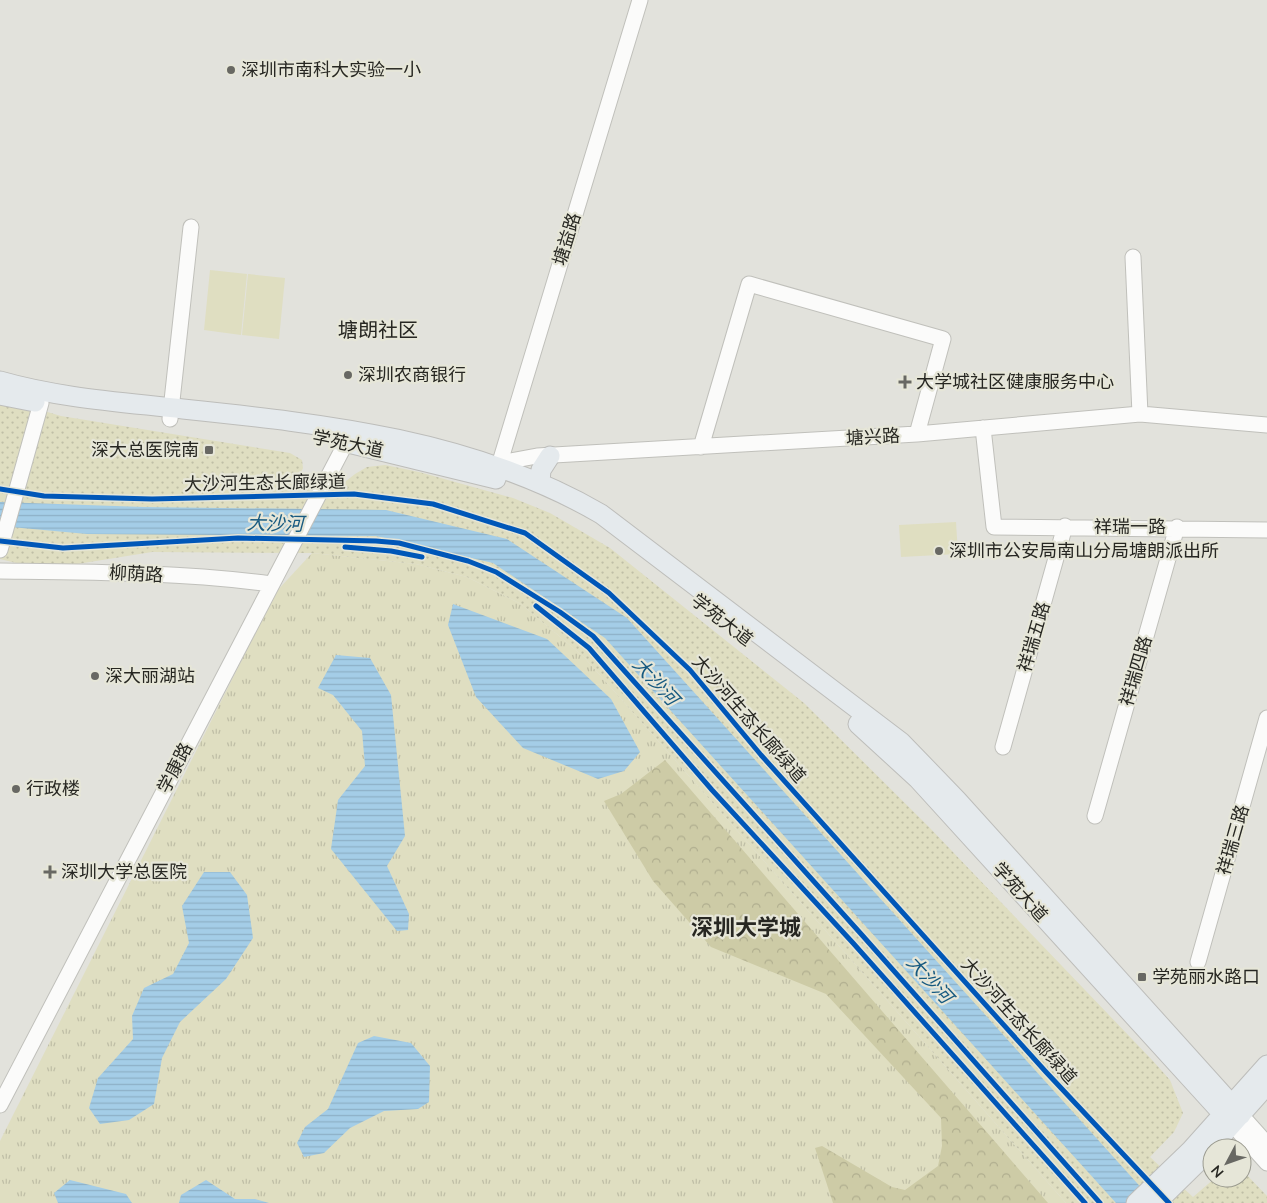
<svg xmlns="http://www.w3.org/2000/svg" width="1267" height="1203" viewBox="0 0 1267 1203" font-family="Mulish,'Noto Sans SC',sans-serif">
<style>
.grass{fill:url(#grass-tufts)}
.forest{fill:url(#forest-crowns)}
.park{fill:url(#park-dots)}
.pitch{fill:#dfdec1}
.water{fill:url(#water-rules)}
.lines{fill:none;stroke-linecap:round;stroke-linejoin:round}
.minor-casing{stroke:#c0c0bb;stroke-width:17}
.major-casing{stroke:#bdbdba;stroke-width:21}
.minor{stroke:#fbfbfa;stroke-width:15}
.major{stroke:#e5eaed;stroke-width:19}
.cycleway-casing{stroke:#e6e6d8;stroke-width:8}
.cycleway{stroke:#0057b8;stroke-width:5}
.poi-dot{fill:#686863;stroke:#e6e6d8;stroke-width:2}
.labels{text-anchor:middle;stroke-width:4.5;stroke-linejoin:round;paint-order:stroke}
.poi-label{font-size:18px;fill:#272722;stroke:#e6e6d8;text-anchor:start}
.street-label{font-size:18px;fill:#272722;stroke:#e6e6d8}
.water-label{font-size:19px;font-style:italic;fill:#175a80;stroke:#e6e6d8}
.quarter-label{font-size:20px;fill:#272722;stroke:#e6e6d8}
.district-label{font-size:22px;font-weight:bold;fill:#272722;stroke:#e6e6d8}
</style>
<defs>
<pattern id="grass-tufts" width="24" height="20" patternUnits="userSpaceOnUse" patternTransform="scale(1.25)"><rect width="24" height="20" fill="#dfdec1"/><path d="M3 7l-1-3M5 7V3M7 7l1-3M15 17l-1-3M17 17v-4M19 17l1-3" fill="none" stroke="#bfbea6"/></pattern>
<pattern id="forest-crowns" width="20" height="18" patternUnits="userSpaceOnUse" patternTransform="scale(1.25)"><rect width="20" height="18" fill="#cdcba6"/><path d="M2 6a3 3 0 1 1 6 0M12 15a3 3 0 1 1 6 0" fill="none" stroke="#b0ae8f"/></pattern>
<pattern id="park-dots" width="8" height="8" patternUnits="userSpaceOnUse" patternTransform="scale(1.25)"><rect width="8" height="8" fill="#dfdec1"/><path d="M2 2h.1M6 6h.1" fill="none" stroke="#bfbea6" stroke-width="1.8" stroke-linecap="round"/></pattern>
<pattern id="water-rules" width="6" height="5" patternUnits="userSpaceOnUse" patternTransform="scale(1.25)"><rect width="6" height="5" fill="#a4cde7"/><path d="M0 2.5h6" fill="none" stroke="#8db0c6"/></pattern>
</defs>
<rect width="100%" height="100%" fill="#e2e2dc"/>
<path class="grass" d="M312 553 416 564 467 577 521 604 584 657 1066 1203H0V1141L276 592Z"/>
<path class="forest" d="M665 760 1048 1203H833L815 1148 822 1146 892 1187 905 1190 938 1166 942 1146 941 1118 826 994 711 947 653 881 604 801 621 794Z"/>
<path class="park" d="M0 398 61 416 290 453 302 460 303 468 297 482 341 485 355 474 367 467 385 465 419 472 513 498 550 513 610 548 804 703 929 827 1153 1061 1170 1080 1183 1113 1174 1132 1150 1157 1193 1197 1215 1178H1242V1170L1267 1196V1203H1066L584 657 521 604 467 577 416 564 312 553 152 552 65 566 20 564 0 559Z"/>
<path class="pitch" d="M210 270 247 274 241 335 204 330Z
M248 274 285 278 279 339 242 335Z
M956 522 958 554 901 557 899 525Z"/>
<path class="water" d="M0 502 144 507 386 510 507 539 627 618 1155 1203H1116L605 638 493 563 376 536 87 534 0 526Z
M453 604 547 639 611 699 640 752 624 771 598 779 523 748 476 697 448 625Z
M336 655 370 658 391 695 405 836 387 866 409 914 408 930 397 931 331 849 338 800 365 766 362 731 333 695 318 688Z
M204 872H230L247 895 253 938 226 979 180 1022 162 1058 154 1104 129 1120 100 1124 89 1108 98 1078 133 1039 132 1016 144 988 173 974 189 943 182 906Z
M374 1036 411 1043 430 1066 429 1102 418 1109 384 1111 350 1128 324 1153 304 1157 297 1143 305 1127 328 1109 358 1043Z
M70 1180 126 1194 132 1203H58L54 1193Z
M206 1180 235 1199H255L269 1203H179L181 1195Z"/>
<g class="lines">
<defs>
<path id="minor" d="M1133 257 1140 414
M170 419 191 227
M983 428 994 527 1267 530
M701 447 749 284 943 339 917 434
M493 469 510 461 537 456 917 434 1140 414 1267 425
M497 472 640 0
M0 550 41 403
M0 571C90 572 181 572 271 584
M1003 747 1065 526
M1095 816 1177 527
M1198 962 1267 718
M0 1105 351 433
M1241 1115 1267 1144
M1232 1124 1267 1163"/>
<path id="major" d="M0 381C59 398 122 402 183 409 326 424 474 440 601 514L901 742 957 800 1241 1115
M0 395 35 402
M340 441 496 479
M540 482 541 470 550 456
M858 724 918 779 1232 1124
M1136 1203 1191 1150 1267 1065
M1156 1203 1200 1160 1267 1085"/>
</defs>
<use href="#minor" class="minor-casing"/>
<use href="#major" class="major-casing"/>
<use href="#minor" class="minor"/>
<use href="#major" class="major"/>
<defs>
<path id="cycleway" d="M0 489 44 496 152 499 354 494 433 504 525 533 609 593 690 670 761 755 1046 1072 1169 1203
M0 541 63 548 238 538 376 541 399 543 468 561 496 572 560 612 593 636 862 935 1100 1203
M345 547 391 551 422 557
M536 606 589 648 712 790 853 943 1085 1203"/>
</defs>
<use href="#cycleway" class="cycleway-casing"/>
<use href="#cycleway" class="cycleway"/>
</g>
<g class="poi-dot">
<circle cx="231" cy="70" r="5"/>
<circle cx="348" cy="375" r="5"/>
<path d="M902.5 374.5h5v5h5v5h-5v5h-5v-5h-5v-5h5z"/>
<rect x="204" y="445" width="10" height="10" rx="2.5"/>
<circle cx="939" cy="551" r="5"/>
<circle cx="95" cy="676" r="5"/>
<circle cx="16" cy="789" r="5"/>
<path d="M47.5 864.5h5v5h5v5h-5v5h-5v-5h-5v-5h5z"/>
<rect x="1137" y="972" width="10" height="10" rx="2.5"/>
</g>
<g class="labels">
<g class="poi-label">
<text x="241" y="76">深圳市南科大实验一小</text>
<text x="358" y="381">深圳农商银行</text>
<text x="916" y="388">大学城社区健康服务中心</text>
<text x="199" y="456" text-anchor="end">深大总医院南</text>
<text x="949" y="557">深圳市公安局南山分局塘朗派出所</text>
<text x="105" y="682">深大丽湖站</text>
<text x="26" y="795">行政楼</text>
<text x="61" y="878">深圳大学总医院</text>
<text x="1152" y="983">学苑丽水路口</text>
</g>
<g class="street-label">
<text transform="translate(567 239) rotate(-73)" y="6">塘益路</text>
<text transform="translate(873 437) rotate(-3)" y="6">塘兴路</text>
<text transform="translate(348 444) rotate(12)" y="6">学苑大道</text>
<text transform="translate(265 483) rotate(-1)" y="6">大沙河生态长廊绿道</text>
<text x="1130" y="533">祥瑞一路</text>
<text transform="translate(136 574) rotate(3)" y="6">柳荫路</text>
<text transform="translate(722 620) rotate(38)" y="6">学苑大道</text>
<text transform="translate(1034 637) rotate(-74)" y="6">祥瑞五路</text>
<text transform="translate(1136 671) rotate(-74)" y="6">祥瑞四路</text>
<text transform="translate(749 719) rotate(49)" y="6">大沙河生态长廊绿道</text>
<text transform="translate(175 768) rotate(-63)" y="6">学康路</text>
<text transform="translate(1233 840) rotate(-74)" y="6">祥瑞三路</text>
<text transform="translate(1020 892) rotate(48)" y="6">学苑大道</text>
<text transform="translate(1019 1021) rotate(48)" y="6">大沙河生态长廊绿道</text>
</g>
<g class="water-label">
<text transform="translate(275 523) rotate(1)" y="7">大沙河</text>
<text transform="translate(656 681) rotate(47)" y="7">大沙河</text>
<text transform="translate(930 979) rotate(47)" y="7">大沙河</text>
</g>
<g class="quarter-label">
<text x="378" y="337">塘朗社区</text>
</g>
<g class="district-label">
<text x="746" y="935">深圳大学城</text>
</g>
</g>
<g transform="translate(1227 1163) rotate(229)"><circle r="24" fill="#e6e6d8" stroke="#9a9a8f"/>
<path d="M0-4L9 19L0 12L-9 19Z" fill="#686863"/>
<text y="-8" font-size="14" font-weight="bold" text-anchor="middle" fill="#272722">N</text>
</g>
</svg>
